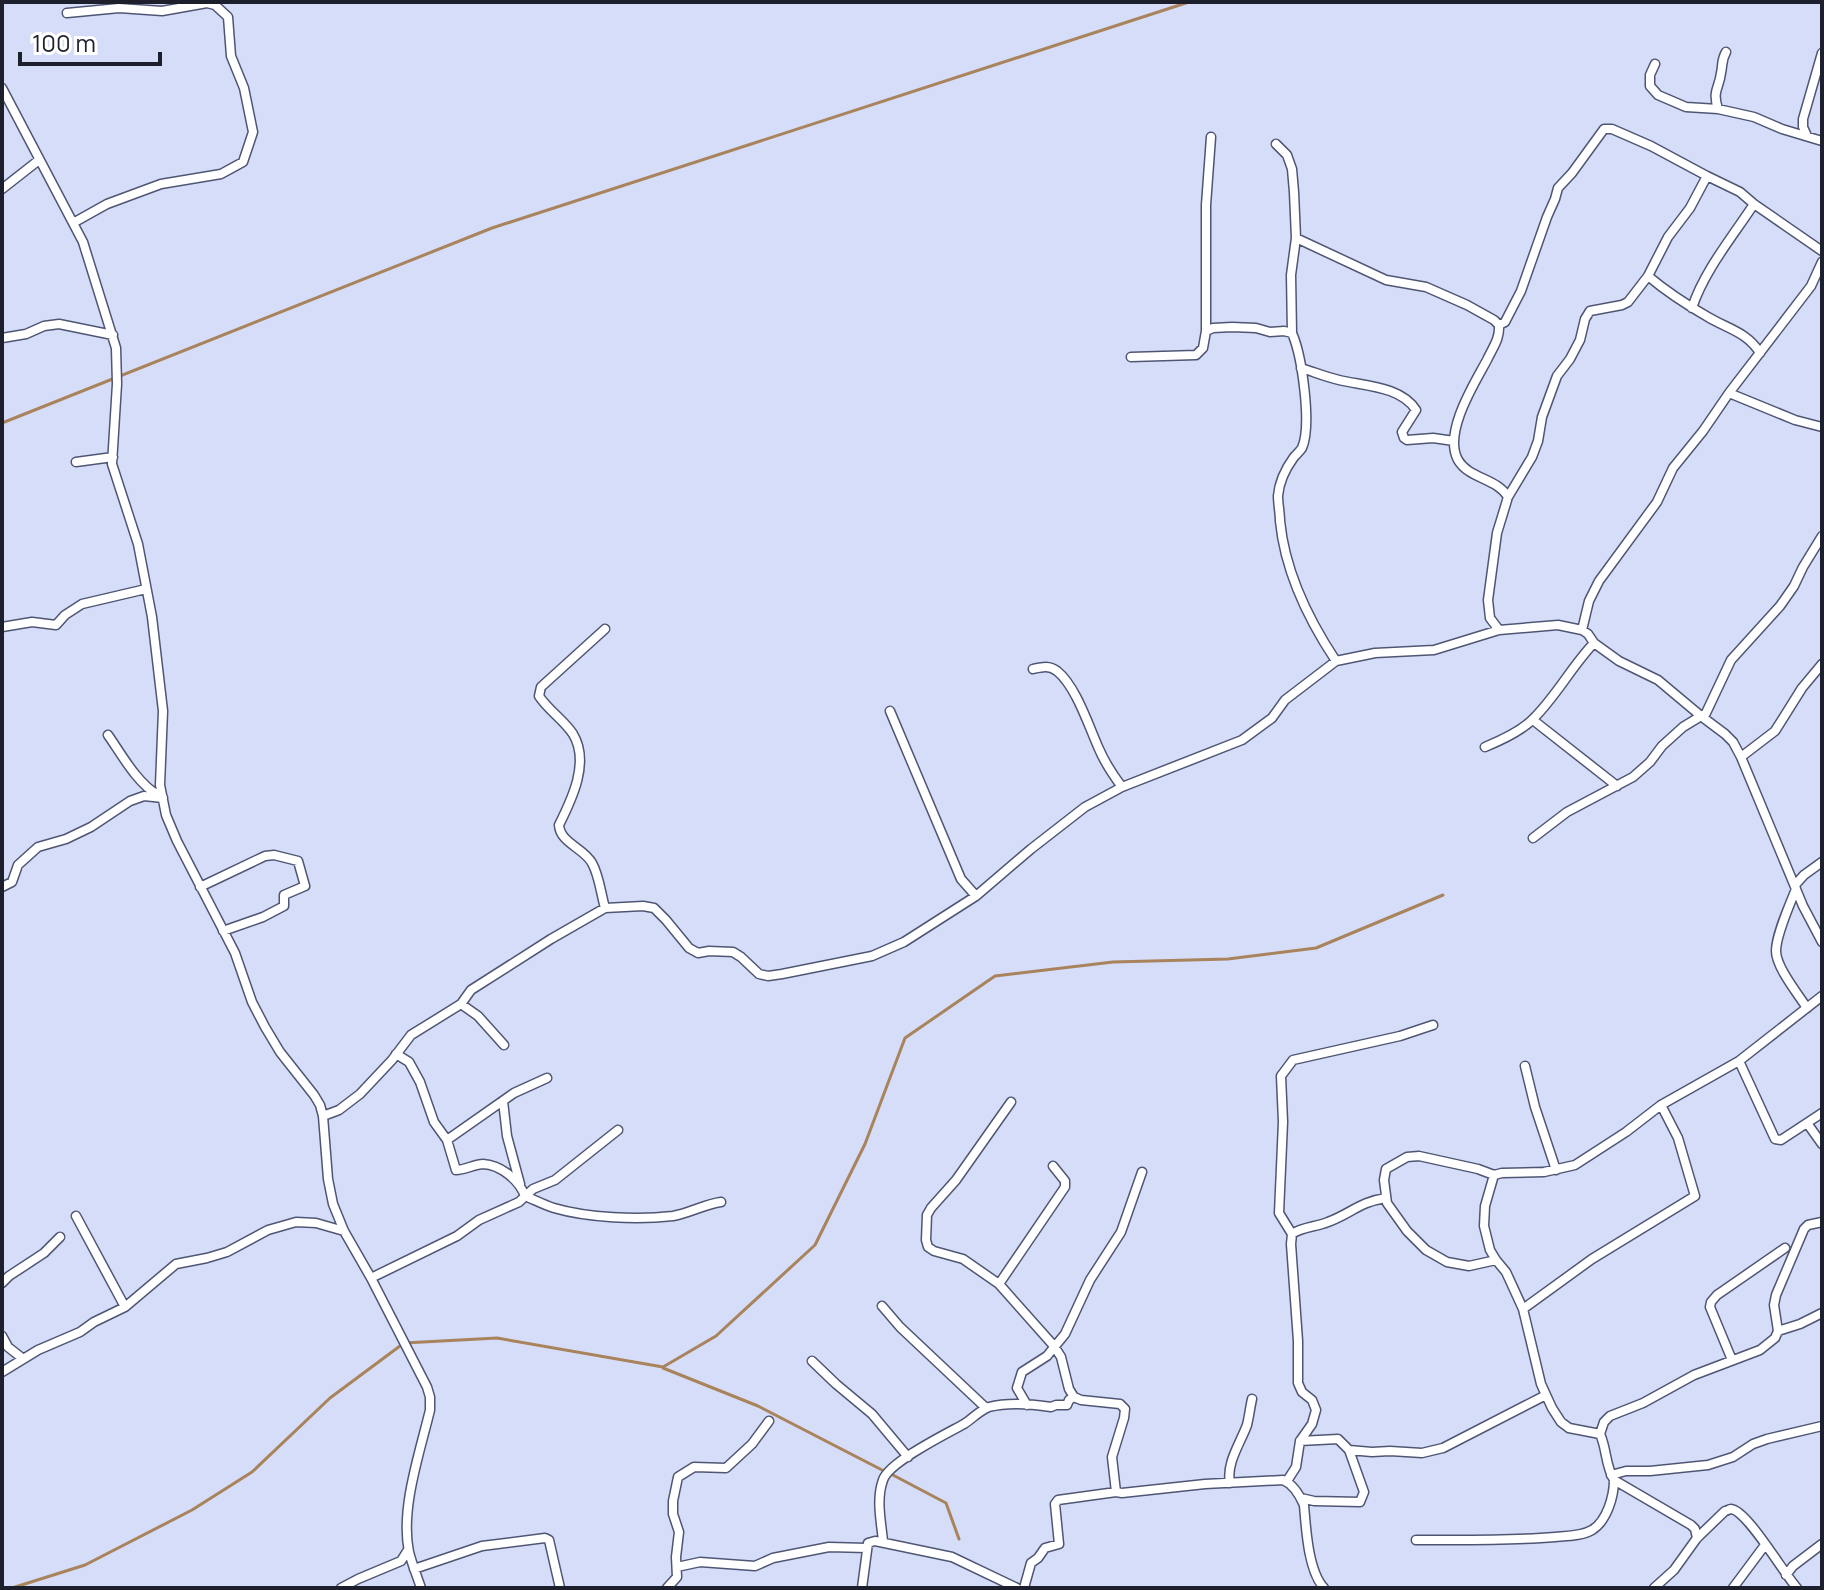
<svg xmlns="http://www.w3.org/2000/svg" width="1824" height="1590" viewBox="0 0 1824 1590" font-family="Manrope,sans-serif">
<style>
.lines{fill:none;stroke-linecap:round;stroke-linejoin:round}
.stream{stroke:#a8835b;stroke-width:3}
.street-casing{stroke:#4f5673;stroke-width:11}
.street{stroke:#fff;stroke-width:8}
</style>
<rect width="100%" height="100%" fill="#d6ddf9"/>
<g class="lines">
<path class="stream" d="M2 423 492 228 1189 2
M663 1368 758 1406 884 1471
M891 1474 946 1503 959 1539
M12 1588 85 1565 192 1510 252 1472 330 1398 404 1343 497 1338 663 1367 716 1336 815 1245 865 1144 905 1038 995 976 1113 962 1228 959 1316 948 1443 895"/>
<defs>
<path id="street" d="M67 13 119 8 162 11 207 3 215 5 228 17 231 56 244 88 253 132 243 162 221 174 161 184 107 204 73 223
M1655 64 1650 75V86L1658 95 1686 107 1718 109 1754 117 1782 129 1822 141
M2 88 83 242 116 348 117 384 112 464 138 544 152 617 163 711 160 785 166 815 177 841 235 953 252 1002 265 1027 280 1052 314 1095 320 1105 323 1116 328 1179 333 1204 344 1231 371 1278 427 1387 430 1397V1410C420 1452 400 1509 409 1552 412 1564 417 1576 421 1588
M1718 109C1712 90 1719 89 1721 73 1723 64 1721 61 1726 52
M1807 136 1803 127V119L1822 53
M1276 144 1287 155 1292 169 1294 192 1296 238 1291 275 1292 333
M2 189 39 160
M1296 238 1386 280 1426 287 1467 305 1494 320 1499 325C1500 339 1493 347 1487 360 1474 384 1443 433 1458 460 1469 479 1497 478 1508 497
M1648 276C1667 292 1687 305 1708 317 1728 329 1747 332 1760 353
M1692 308C1704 271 1733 236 1754 204
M1499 325 1505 322 1521 291 1547 217 1555 199 1558 188 1572 173 1604 129H1612L1651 146 1707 176 1740 192 1754 204 1822 251
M1206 331V205L1211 137
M2 338 26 334 44 326 59 324 113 335
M1131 357 1196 355 1203 348 1206 331 1213 328 1232 327 1256 328 1270 332 1284 331 1292 333C1302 356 1312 425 1302 448 1300 451 1297 454 1294 457 1286 468 1279 483 1278 496 1278 504 1280 513 1280 521 1285 572 1308 619 1336 661
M1301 368C1314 372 1326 377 1339 380 1364 386 1401 386 1416 410L1402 432 1404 438 1407 440 1433 438 1454 441
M1729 393 1795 420 1822 427
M76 462 113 457
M2 627 32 622 56 625 65 615 82 604 146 589
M1499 630 1490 618 1488 600 1497 533 1508 497 1532 457 1538 441 1542 417 1557 376 1570 359 1580 340 1585 319 1590 311 1622 305 1628 302 1648 276 1668 237 1690 208 1707 176
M1582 630 1589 601 1599 581 1657 502 1673 468 1703 431 1729 393 1811 286 1822 262
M1033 669C1042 667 1049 665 1057 671 1076 686 1089 727 1099 749 1105 763 1113 775 1122 787
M890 711 961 879 976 896
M1533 720 1617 786
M108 735C122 755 137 783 158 795
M1485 747C1502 740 1522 731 1534 718 1557 695 1572 666 1594 643
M1741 757 1775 731 1802 688 1822 664
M1533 838 1567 812 1633 777 1650 762 1662 746 1683 727 1706 713 1731 660 1780 606 1794 586 1803 567 1822 536
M1795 885 1804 875 1822 862
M2 887 12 882 18 865 38 847 66 839 91 827 130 801 144 796 163 798
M200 887 265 856 274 855 298 861 305 886 284 895V906L263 917 223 931
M1796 889C1790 904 1776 935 1776 951 1776 967 1798 994 1807 1008
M605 908C601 894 599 875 592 863 584 848 560 843 559 825 572 799 590 762 573 734 564 720 548 710 539 696L541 687 605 629
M461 1004 478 1016 504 1045
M396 1054 409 1062 420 1082 434 1122 447 1140 456 1170C465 1170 475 1164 483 1164 501 1165 519 1180 525 1196 535 1200 544 1205 554 1208 588 1218 638 1220 673 1216 690 1213 705 1204 721 1202
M1739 1061 1775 1139 1781 1140 1822 1113
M1525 1066 1535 1107 1556 1170
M503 1101 507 1136 520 1184
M1011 1102 956 1180 931 1208 927 1215 926 1240 928 1247 934 1251 963 1259 999 1284 1054 1346 1061 1357 1069 1389 1074 1397 1081 1400 1120 1404 1125 1409 1124 1418 1112 1457 1116 1492
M323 1116 339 1110 360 1094 392 1060 411 1035 461 1004 471 990 551 939 605 908 643 906 654 908 666 920 689 948 698 953 709 951 733 952 741 957 759 974 768 976 782 974 872 956 904 942 976 896 1031 849 1085 807 1122 787 1242 740 1272 718 1285 700 1336 661 1375 653 1434 650 1499 630 1558 625 1582 630 1588 634 1594 643 1619 661 1658 680 1701 716 1725 734 1733 742 1741 757 1803 906 1822 942
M1807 1123 1822 1144
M447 1140 514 1093 547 1078
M1494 1175 1485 1206 1484 1226 1490 1250 1496 1260 1506 1272 1523 1309 1541 1384 1552 1408 1561 1422 1569 1428 1600 1434C1607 1449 1605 1465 1614 1480L1691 1525 1695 1529 1697 1538
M76 1216 125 1307
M1292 1234 1279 1213 1283 1122 1281 1076 1293 1060 1400 1036 1433 1025
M1496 1260 1469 1266 1447 1262 1426 1250 1407 1231 1387 1203 1384 1180 1386 1169 1407 1157 1419 1156 1478 1169 1494 1175 1502 1173 1544 1172 1575 1165 1626 1132 1661 1105 1739 1061 1822 996
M371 1278 457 1236 479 1220 519 1202 533 1189 555 1180 618 1130
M2 1283 9 1276 44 1253 60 1237
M999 1284 1065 1187V1181L1053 1166
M882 1306 900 1327 986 1408
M1523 1309 1592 1259 1695 1196 1678 1138 1661 1105
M1778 1331 1800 1324 1822 1313
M2 1336 8 1347 22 1358
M1732 1360 1710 1307 1711 1302 1717 1295 1785 1248
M812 1361 836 1384 872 1414 908 1457
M2 1372 38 1350 80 1332 94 1322 125 1307 176 1264 207 1258 227 1252 268 1230 296 1222 316 1223 344 1231
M1027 1405 1017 1388 1022 1372 1047 1356 1065 1334 1090 1280 1121 1232 1142 1172
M1600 1434 1604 1422 1610 1416 1643 1403 1694 1375 1760 1350 1775 1338 1778 1331 1774 1305 1776 1295 1804 1229 1808 1225 1822 1222
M1300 1441 1338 1439 1349 1450 1372 1452 1390 1451 1422 1453 1443 1448 1546 1395
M1611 1475 1626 1471H1650L1708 1465 1733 1457 1753 1444 1767 1439 1822 1426
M1287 1481 1296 1467 1300 1441 1312 1424 1316 1410 1312 1400 1302 1392 1298 1383V1341L1291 1244 1292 1234C1302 1227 1316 1227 1328 1222 1352 1213 1359 1202 1386 1198
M1230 1483C1226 1463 1240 1444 1247 1425 1249 1417 1250 1408 1252 1399
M1301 1498 1314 1501 1360 1502 1364 1492 1349 1450
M1416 1540C1463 1540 1509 1541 1555 1537 1567 1536 1582 1536 1592 1530 1607 1521 1614 1496 1614 1480
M883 1541C881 1521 876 1499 883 1480 889 1462 946 1434 964 1424 972 1419 980 1410 989 1407 1008 1402 1032 1404 1051 1407L1056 1405H1067L1069 1400 1074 1397
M677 1567 700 1562 755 1566 773 1558 829 1547 867 1548
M414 1569 482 1546 545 1538 549 1540 560 1588
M1786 1575 1793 1566 1822 1544
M341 1588 358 1579 401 1561 408 1550
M667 1588 677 1577 676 1557 679 1532 673 1514V1501L678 1477 694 1467 726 1468 752 1444 769 1421
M862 1588 868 1543 875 1541 952 1557 1017 1588
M1024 1588 1031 1563 1038 1558 1045 1548 1059 1544 1055 1504 1058 1500 1116 1492 1122 1493 1205 1484 1283 1480C1293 1484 1300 1496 1304 1505 1306 1528 1308 1571 1324 1588
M1654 1588 1674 1570 1697 1538 1725 1511C1727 1511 1729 1509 1731 1509 1747 1510 1784 1574 1797 1588
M1733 1588 1765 1545"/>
</defs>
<use href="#street" class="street-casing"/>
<use href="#street" class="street"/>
</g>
<rect width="1824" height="1590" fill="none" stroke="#1d202c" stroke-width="8"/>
<path d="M20 52v12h140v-12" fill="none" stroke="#1d202c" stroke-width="4"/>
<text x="32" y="52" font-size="24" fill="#1d202c" stroke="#ffffff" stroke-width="6" paint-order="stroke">100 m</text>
</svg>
